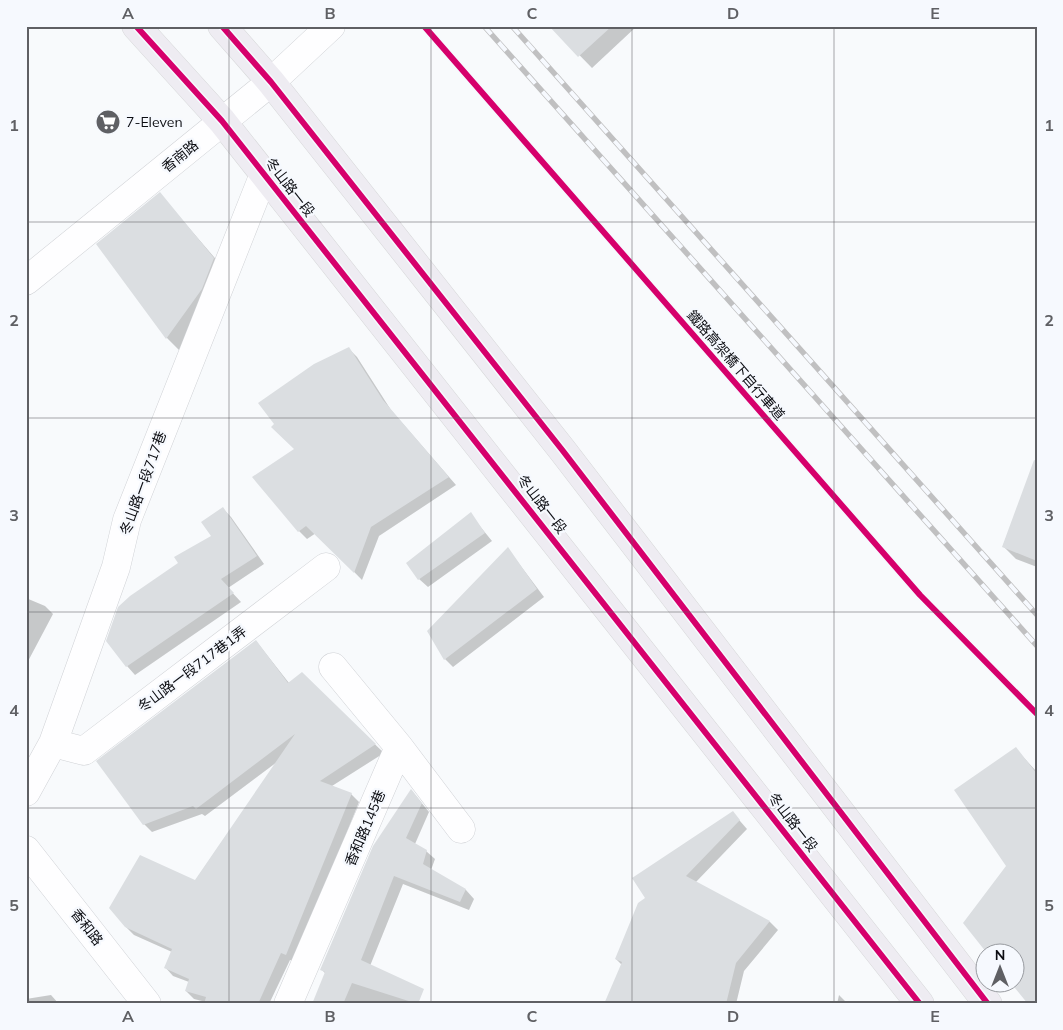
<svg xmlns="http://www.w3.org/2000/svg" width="1063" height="1030" viewBox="0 0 1063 1030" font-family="Mulish,'Noto Sans TC',sans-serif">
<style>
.shadow{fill:#0003}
.building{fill:#dbdee1}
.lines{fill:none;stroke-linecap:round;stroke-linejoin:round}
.minor-casing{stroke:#d0d2d6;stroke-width:29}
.major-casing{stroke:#d6d7d8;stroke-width:29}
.minor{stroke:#fefeff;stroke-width:28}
.major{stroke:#eeecf2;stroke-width:28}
.rail-casing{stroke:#c0c0c1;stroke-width:5.5}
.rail{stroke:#f6f9fe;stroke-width:4;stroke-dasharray:11;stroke-linecap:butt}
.cycleway-casing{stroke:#f6f9fe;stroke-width:9}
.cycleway{stroke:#d6006c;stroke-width:6}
.grid{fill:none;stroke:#5f6064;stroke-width:1;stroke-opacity:0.55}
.labels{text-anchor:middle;stroke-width:4.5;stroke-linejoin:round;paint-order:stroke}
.poi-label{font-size:14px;fill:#0c0d12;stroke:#f6f9fe;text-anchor:start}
.street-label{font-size:14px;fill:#0c0d12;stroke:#f6f9fe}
.neatline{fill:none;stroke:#5f6064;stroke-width:2}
.grid-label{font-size:16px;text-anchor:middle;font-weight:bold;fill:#5f6064}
</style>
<rect width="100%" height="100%" fill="#f8fafc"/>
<path class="shadow" d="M551 26H637L592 68Z
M160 194 226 271 214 301 179 350 167 338 98 244Z
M349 349 357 357 391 410 456 485 379 536 362 580 316 533 307 539 299 531 296 449Z
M1037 457V567L1016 559 1003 546Z
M223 509 231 517 264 564 228 588 241 602 135 675 127 666 180 563 213 536Z
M470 514 492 541 428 587 419 579Z
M508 549 544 597 453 667 445 659Z
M26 598 45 606 53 614 26 665Z
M256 641 289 683 302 674 384 753 332 786 351 794 359 802 295 962 290 960 269 1004H205L206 1002 194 999 186 991 189 982 173 976 165 967 172 952 134 935 125 926 195 881 277 762 205 816 202 814 152 832 144 824Z
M1015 748 1037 772V1004L1016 982V952H988L964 923 1008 866Z
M412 791 429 812 415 844 426 851 435 859 431 870 466 890 474 899 469 910 403 884 370 966 419 993 414 1004H314L326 974 321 969Z
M733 813 747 829 695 883 770 922 778 930 744 971 736 1004H606L622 965 616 959 646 899Z
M51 995 59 1004H26V999Z
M839 995 848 1004H837Z"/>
<path class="building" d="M549 26H612L578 57Z
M160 192 214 258 202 289 166 339 96 244Z
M349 347 383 400 449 477 371 527 354 573 306 526 298 532 252 477 294 449 271 427 274 424 258 403 314 364Z
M1034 460 1037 461V561L1002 547Z
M223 507 257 556 221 579 234 593 126 667 106 641 118 607 130 596 178 563 174 557 211 536 201 522Z
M471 512 485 533 418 580 406 563Z
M508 547 537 589 444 660 427 631Z
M256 640 288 683 302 672 376 744 320 781 352 793 286 955 281 953 258 1004H204L206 997 185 991 189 979 164 968 172 949 125 927 109 908 140 855 195 880 295 734 196 809 193 806 143 825 96 761Z
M1016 747 1037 774V1004H1028L1010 982H1016V952H986L963 923 1006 866 954 790Z
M411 789 422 803 406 838 427 850 423 864 466 889 460 902 394 876 361 960 424 989 418 1004 352 983 343 1004H312L325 972 320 970 373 846Z
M733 811 740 820 686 876 770 921 736 963 726 1004H604L622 962 615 959 638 903 645 898 632 878Z"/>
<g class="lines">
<defs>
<path id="minor" d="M26 281 271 82 331 26
M53 743 84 751 326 567
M399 747 461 829
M26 792 53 743 116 567 127 520 264 174
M26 850 147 1004
M288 1004 399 747 333 667"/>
<path id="major" d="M136 26 222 121 920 1004
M222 26 271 82 563 451 988 1004"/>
</defs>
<use href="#minor" class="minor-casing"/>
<use href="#major" class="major-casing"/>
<use href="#minor" class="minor"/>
<use href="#major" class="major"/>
<defs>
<path id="rail" d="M484 26 1037 646
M512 26 1037 615"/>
</defs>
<use href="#rail" class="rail-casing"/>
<use href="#rail" class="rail"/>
<defs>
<path id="cycleway" d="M136 26 222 121 920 1004
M222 26 271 82 563 451 988 1004
M424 26 920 595 1037 714"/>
</defs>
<use href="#cycleway" class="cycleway-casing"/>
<use href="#cycleway" class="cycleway"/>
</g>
<path class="grid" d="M229 26V1004M431 26V1004M632 26V1004M834 26V1004M26 222H1037M26 418H1037M26 612H1037M26 808H1037"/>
<defs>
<symbol id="supermarket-disc" viewBox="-11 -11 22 22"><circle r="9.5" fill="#5f6064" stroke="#f6f9fe"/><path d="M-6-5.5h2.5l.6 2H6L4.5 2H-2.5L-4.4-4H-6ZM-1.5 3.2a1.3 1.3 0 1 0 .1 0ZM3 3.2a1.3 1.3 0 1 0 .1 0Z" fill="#fff"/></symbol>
</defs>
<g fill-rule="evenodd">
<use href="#supermarket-disc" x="94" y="108" width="28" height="28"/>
</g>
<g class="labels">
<g class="poi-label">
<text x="126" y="127">7-Eleven</text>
</g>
<g class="street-label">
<text transform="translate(180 156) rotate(-39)" y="5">香南路</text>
<text transform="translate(290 187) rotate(52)" y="5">冬山路一段</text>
<text transform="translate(736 365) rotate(49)" y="5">鐵路高架橋下自行車道</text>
<text transform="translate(143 483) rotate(-70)" y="5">冬山路一段717巷</text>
<text transform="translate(542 504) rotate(52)" y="5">冬山路一段</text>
<text transform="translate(192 669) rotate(-37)" y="5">冬山路一段717巷1弄</text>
<text transform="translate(793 822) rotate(52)" y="5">冬山路一段</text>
<text transform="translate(365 828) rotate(-67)" y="5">香和路145巷</text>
<text transform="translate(87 927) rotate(52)" y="5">香和路</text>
</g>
</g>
<rect width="1063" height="1030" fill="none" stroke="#f6f9fe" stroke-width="55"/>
<g transform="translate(1000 968)"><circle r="24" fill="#f6f9fe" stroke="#989ba0"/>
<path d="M0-4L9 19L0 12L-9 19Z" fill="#5f6064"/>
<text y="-8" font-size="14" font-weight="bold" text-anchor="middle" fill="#0c0d12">N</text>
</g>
<rect x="28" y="28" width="1008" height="974" class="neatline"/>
<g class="grid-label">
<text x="128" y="19">A</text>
<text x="330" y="19">B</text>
<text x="532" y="19">C</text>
<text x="733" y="19">D</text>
<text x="935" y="19">E</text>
<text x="14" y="131">1</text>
<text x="1049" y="131">1</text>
<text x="14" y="326">2</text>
<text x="1049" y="326">2</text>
<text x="14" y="521">3</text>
<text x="1049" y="521">3</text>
<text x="14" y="716">4</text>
<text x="1049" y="716">4</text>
<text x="14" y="911">5</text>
<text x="1049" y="911">5</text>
<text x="128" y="1022">A</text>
<text x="330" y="1022">B</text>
<text x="532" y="1022">C</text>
<text x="733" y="1022">D</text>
<text x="935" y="1022">E</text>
</g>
</svg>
